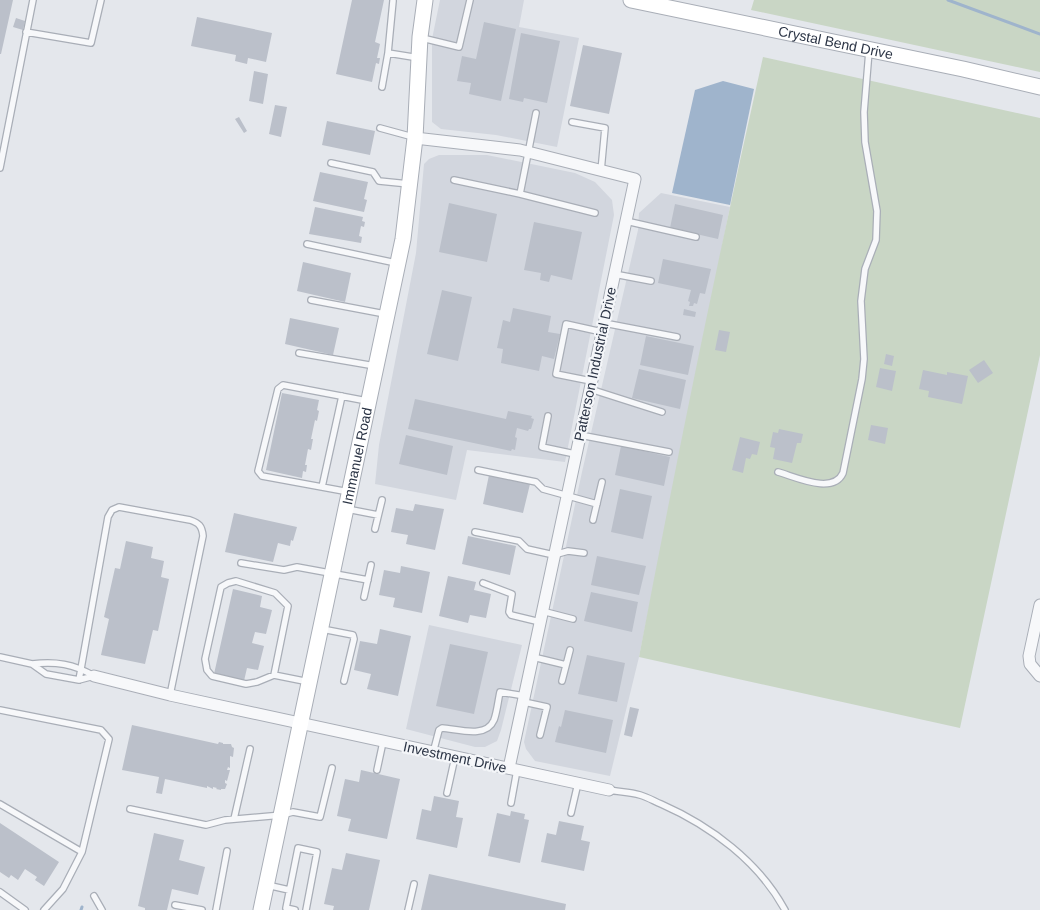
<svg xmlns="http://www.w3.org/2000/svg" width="1040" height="910" viewBox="0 0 1040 910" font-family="Helvetica,sans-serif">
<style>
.built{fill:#d2d6de}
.green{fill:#c9d6c5}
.water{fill:#9fb4cc}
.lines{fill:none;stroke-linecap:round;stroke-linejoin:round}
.stream{stroke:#9fb4cc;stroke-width:3}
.building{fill:#bbc0ca}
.lane-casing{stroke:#a9aeb7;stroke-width:8}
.street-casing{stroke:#a9aeb7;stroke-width:13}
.secondary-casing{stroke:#a9aeb7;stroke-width:17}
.lane{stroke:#f7f8fa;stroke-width:5.5}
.street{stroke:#f7f8fa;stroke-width:11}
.secondary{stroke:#fff;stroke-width:15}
.labels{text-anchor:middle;stroke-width:4.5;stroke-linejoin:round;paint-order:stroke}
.street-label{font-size:14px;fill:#2b3445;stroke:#f4f6f9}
</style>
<rect width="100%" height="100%" fill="#e4e7ec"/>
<path class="built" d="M440 0H524L519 27 579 38 557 147 496 135 441 129 432 122V39Z
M439 155H487L575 173 595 182 612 200 614 215 565 462 467 450 456 500 375 484 379 445 416 253 424 164 429 159Z
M661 193 730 207 639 657 610 776 535 761 526 749 524 742 582 472 638 230 639 213Z
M429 625 522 645 501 730 497 741 485 747H475L406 729Z"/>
<path class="green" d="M754 0H1040V72L751 10Z
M763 57 1040 118V355L960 728 639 657C677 457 718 257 763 57Z"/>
<path class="water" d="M723 81 754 89 730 205 672 193 695 90Z"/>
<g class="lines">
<path class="stream" d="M948 0 1040 34
M81 910 82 907"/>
</g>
<path class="building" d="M0 0H13L1 54H0Z
M352 0H384L375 42 380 44 377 58H380L379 64 376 63 372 82 336 74Z
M197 17 272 33 266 62 248 58 247 64 235 61 236 55 191 46Z
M16 18 25 21 23 30 13 27Z
M484 22 516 29 501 101 469 94 471 83 457 81 462 56 476 59Z
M521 33 560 41 547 103 524 98 523 102 509 99Z
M583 45 622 53 609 114 570 106Z
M254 71 268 74 263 104 249 101Z
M275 105 287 107 281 137 269 134Z
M239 117 247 131 244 133 235 119Z
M327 121 375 131 370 155 322 145Z
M320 172 368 182 364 199 367 200 364 212 313 201Z
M449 203 497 214 487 262 439 252Z
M675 204 723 215 718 239 670 228Z
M315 207 363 217 362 221 365 222 364 227 361 226 359 236 362 237 361 243 309 234Z
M534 222 582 232 572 280 551 275 549 282 540 280 541 273 524 270Z
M663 259 711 269 705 294 700 293 697 304 694 303 693 306H689L690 302 688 301 691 290 658 283Z
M303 262 351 273 345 302 297 291Z
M442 290 472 297 458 361 427 354Z
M513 308 551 316 548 332 560 334 554 359 542 356 539 371 501 363 503 349 497 348 503 320 510 322Z
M684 309 696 312 695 317 683 315Z
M290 318 339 328 333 355 285 344Z
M719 330 730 332 726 352 715 350Z
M646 336 694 346 688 375 640 365Z
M886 354 894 356 892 366 884 364Z
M984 360 993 373 978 383 969 370Z
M880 368 896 371 892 391 876 387Z
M639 369 686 380 680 409 632 398Z
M923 370 947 375V372L968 376 962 404 928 397 929 391 919 389Z
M282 393 319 400 317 410 319 411 317 421 315 420 311 439H313L311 450 308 449 305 465H307L306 472 303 471 302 478 266 470Z
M415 399 506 419 508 411 532 416 531 418 534 419 531 429H529L528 431 517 428 515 437 517 438 515 450 512 449 511 451 408 429Z
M871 425 888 428 885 444 868 440Z
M779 429 803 434 801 443H797L792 463 773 459 775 448 770 447 773 432 778 433Z
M406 435 453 446 447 475 399 464Z
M740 437 760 442 757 455 752 454 750 459 746 458 743 473 732 470Z
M621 446 670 457 664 486 615 475Z
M489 475 530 484 523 513 483 504Z
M620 489 652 496 643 539 611 532Z
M415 504 444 509 435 550 406 544 408 535 391 532 396 508 413 511Z
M234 513 297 527 293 541 291 540 290 546 278 543 273 562 225 552Z
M468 536 516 546 510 575 462 564Z
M126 541 153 547 151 558 164 561 161 577 169 579 158 631 153 630 145 664 101 655 109 619 104 617 115 568 120 569Z
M597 556 646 566 639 595 591 585Z
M401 566 430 572 422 613 393 607 395 598 379 595 384 570 400 573Z
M448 576 476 582 474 590 491 594 486 618 470 615 468 623 439 616Z
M233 589 262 596 260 607 272 610 266 634 255 632 252 643 264 646 258 670 247 668 244 681 214 674Z
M591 592 638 602 632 632 584 621Z
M380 629 411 636 398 696 367 689 371 674 354 670 360 641 377 644Z
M450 644 488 652 474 714 436 706Z
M587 655 625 663 617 702 578 694Z
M630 707 639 709 632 737 624 735Z
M565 710 613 720 606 753 555 742 559 726 561 727Z
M132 725 218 744 219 742 223 743V744H231L232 747 234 748 233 757 230 756V768L228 767 227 770H230L227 781 225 780V783L227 784 225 789H221V790L216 789 217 788 213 787V789L207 786V788L165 779 162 794 156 793 159 777 122 770Z
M361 770 400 779 387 839 348 831 351 819 337 816 345 779 359 782Z
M434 796 459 801 456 817 463 818 457 848 416 839 422 809 431 811Z
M511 811 525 814 524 819 529 820 520 863 488 856 497 813 510 816Z
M559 821 584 826 581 840 590 842 584 871 541 862 547 833 556 835Z
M0 823 59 862 44 886 35 880 37 877 25 869 18 880 11 875 9 878 0 872Z
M154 833 184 840 179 860 205 867 198 895 172 889 167 910H145V908L138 906Z
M346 853 380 860 369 910H333L334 906 324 904 332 868 342 870Z
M429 874 566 904 565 910H421Z"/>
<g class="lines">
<defs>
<path id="lane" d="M393 1 388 53 419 58
M26 32 91 43 101 0
M422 38 459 47 470 0
M382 87 388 53
M572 122 605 128 601 171
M380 128 413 137
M331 163 373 172 379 181 409 184
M0 168 33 0
M454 180 520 194 536 113
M520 194 595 213
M626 221 696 237
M307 244 396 263
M614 274 651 281
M311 300 385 314
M604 323 677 337
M299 353 375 366
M591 381 556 374 566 324 602 332
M590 389 662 412
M548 416 542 447 575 454
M580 435 669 452
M478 470 536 482 543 489 597 504
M778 472C796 477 833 495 843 473L862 379 864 359 861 301 865 269 876 240 877 211 865 142 864 112 869 51
M322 487 342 396
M349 492 262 476 258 471 278 389 283 385 367 401
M347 509 378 515
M593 520 602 482
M375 529 382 500
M475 532 519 541 527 549 554 555 568 551 584 553
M241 563 284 570 297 567 368 580
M483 583 512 594 509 612 511 615 540 622
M364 597 371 565
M542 611 573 619
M322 629 353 635 354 639 344 681
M0 657 32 664 46 674 79 680 94 676
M533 657 566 665
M32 664C55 661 74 664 94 676
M274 675 288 606 275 593 236 581 228 583 221 587 205 659 207 670 212 676 246 684 257 682 274 675 309 682
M79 680 108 517 112 510 119 507 190 520C199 523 202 526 203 536L170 695
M562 681 570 650
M524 702 547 707 540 735
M0 710 101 730 109 739 82 852
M433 753 439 730 442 728C458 729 486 739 494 720 497 712 498 701 500 692L525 696
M377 770 383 742
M609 790C619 792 630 792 640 795 647 797 654 801 661 804 711 826 759 862 785 910
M447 793 455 757
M511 803 517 770
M0 804 82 852 63 889 44 910
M130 809 206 825 225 820 282 815 293 812 320 817 332 768
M571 813 578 783
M234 819 250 749
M267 885 289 890
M0 892 25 910
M94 896 102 910
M175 905 202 910
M216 910 227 851
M295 910 286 908 298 848 317 852 306 910
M408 910 414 884"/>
<path id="street" d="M415 138 520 150 635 179 509 768
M1040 605 1029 656 1030 664 1040 676
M94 676 170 695 609 790"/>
<g id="secondary">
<path id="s1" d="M631 0 963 69 1040 87"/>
<path id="s2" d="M261 910 403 239 415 138 420 37 425 0"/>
</g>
</defs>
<use href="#lane" class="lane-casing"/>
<use href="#street" class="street-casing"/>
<use href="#secondary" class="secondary-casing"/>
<use href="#lane" class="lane"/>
<use href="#street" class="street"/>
<use href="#secondary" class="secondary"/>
</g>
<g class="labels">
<g class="street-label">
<text dy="5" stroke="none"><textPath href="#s1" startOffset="209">Crystal Bend Drive</textPath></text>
<text transform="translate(595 364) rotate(-78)" y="5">Patterson Industrial Drive</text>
<text dy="5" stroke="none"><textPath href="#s2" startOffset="464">Immanuel Road</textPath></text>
<text transform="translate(455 757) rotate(12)" y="5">Investment Drive</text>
</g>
</g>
</svg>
